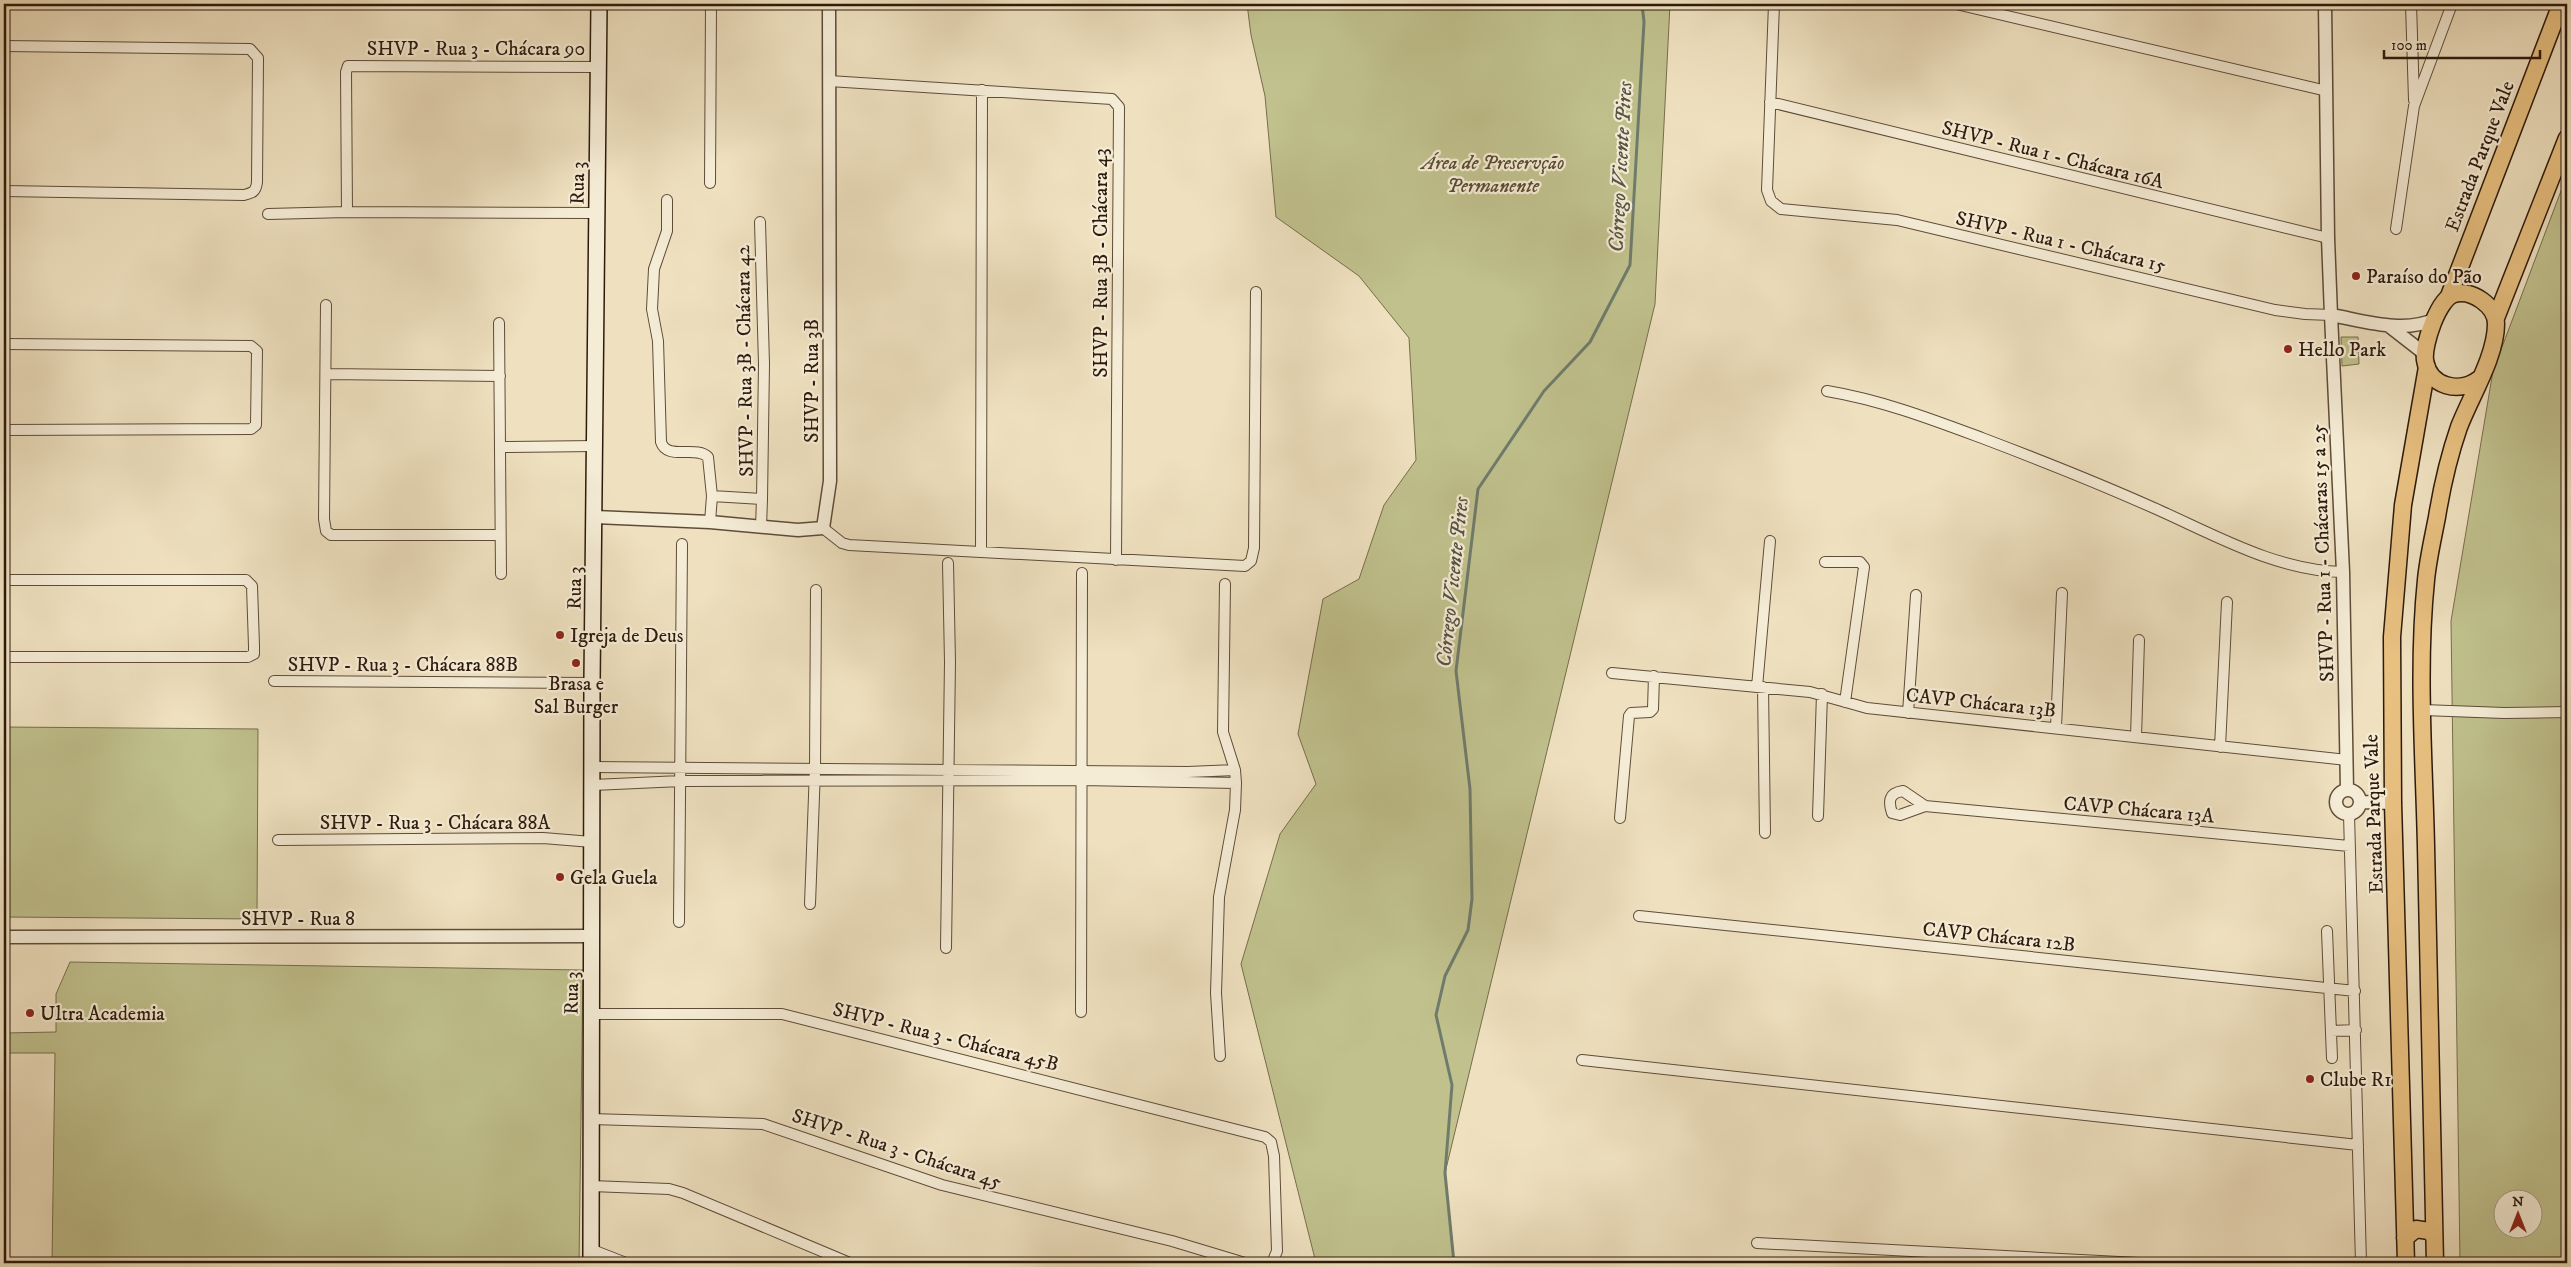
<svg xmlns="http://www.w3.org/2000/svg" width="2571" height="1267" viewBox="0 0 2571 1267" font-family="'IM FELL DW Pica',serif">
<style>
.green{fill:#c0c18d;stroke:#766e4c;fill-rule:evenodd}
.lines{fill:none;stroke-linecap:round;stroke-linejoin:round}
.stream{stroke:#6f7c6c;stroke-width:3}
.minor-casing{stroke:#5e4c39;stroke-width:12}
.tertiary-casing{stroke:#5e4c39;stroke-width:15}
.secondary-casing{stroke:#2d1a0c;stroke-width:18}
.primary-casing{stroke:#2d1a0c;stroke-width:19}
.minor{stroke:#f5ecd6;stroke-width:10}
.tertiary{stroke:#f5ecd6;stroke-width:12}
.secondary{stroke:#f5ecd6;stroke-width:15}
.primary{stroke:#e8c080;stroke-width:16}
.poi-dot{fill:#8f2418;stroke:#f5ecd6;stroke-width:2}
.labels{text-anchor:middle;stroke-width:4.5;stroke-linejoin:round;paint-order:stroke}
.street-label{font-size:20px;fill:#2d1a0c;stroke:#f5ecd6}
.park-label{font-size:20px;font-style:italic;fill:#594c33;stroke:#f5ecd6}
.poi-label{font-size:20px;fill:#2d1a0c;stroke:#f5ecd6;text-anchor:start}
.water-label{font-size:21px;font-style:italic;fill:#545344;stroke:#f5ecd6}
</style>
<rect width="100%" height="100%" fill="#efe1c0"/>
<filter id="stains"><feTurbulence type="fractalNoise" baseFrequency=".004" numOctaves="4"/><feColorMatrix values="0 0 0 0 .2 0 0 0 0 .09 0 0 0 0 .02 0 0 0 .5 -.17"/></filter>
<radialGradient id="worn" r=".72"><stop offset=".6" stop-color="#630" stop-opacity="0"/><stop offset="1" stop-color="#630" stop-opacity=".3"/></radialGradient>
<path class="green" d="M1247 4H1670L1655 304 1445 1173 1454 1263H1316L1241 964 1280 834 1316 784 1298 734 1323 599 1359 579 1384 505 1416 460 1409 338 1359 276 1276 217 1265 96 1251 35Z
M2567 175V1263H2460L2451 621 2493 371ZM2504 1200H2534V1230H2504Z
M2341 337H2358L2359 364 2342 366Z
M4 727 258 729 257 919 4 917Z
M70 962 583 970 579 1263H52L55 1053H4V1033L56 1032V994Z"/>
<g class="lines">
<path class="stream" d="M1454 1263 1445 1173 1452 1085 1436 1015 1445 976 1468 930 1472 899 1470 789 1456 671 1478 489 1544 391 1590 342 1630 265 1644 22 1642 4"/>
<defs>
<path id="minor" d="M1774 4 1767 190 1771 201 1781 209 1897 220 2275 310 2305 314 2331 315
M1956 4 2327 91
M2411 4 2414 100
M4 46 250 49 258 58 257 182C256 192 252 193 244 195L4 191
M829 81 1112 99 1119 107 1116 560
M1770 102 2328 238
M710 183 711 4
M667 200V231L654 269 652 309 658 341 661 442C667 461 696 445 708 457L712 496 710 522
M347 212 346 72 348 66 599 67
M268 214 347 212 596 213
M2396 229 2414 106 2452 4
M326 305 324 519 326 531 331 535H500
M499 323 501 574
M4 344 251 346 257 351 256 425 251 429 4 430
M326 374 500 376
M1827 391C1881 400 1931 419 1982 438 2040 460 2098 483 2154 508 2213 534 2276 571 2343 572
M500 447 596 446
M712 496 762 499 764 364 760 222
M761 527 762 499
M823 528 842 543 849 545 1245 566 1251 561 1254 548 1256 292
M981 551 982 90
M1825 562H1860L1864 567 1845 702
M4 580H246L252 586 254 646V654L248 657H4
M1612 673 1810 692 1867 708 2347 760
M274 681 592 683
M1757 687 1770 541
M1763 687 1765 833
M2423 710 2504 713 2567 712
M1908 713 1916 595
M2056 727 2062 593
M2136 737 2139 640
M2220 747 2227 602
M593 767 1188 772 1235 770
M593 785 681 781 1082 780 1236 783
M1925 806 1903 791C1889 793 1888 801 1892 813L1900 815 1925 806 2349 846
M2349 814 2361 1263
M1818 816 1822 694
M1620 818 1629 716 1631 713 1650 712 1653 709 1654 676
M278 840 543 838 592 842
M810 904 815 769 816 590
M1639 916 2355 991
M679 922 682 544
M2327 931 2332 1058
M946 948 950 662 948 563
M1081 1012 1082 573
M590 1014H782L1265 1137 1271 1142 1274 1156 1277 1251 1272 1263
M2331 1031 2356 1030
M1220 1056 1216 993 1219 897 1235 810 1236 783 1235 770 1223 732 1225 584
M1582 1060 2358 1145
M591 1119 763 1124 942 1185 1172 1241 1245 1263
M591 1186 669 1189 683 1193 850 1263
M1757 1243 2139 1263
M590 1249 626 1263"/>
<path id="tertiary" d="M2325 4 2328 238 2331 315C2365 321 2403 334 2436 319
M2331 315 2343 572 2347 790
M2389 326 2425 354
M595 517 710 522 798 530 823 528 830 481 829 4
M2336 802a12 12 0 1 1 24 0a12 12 0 1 1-24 0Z
M2360 802 2393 803
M4 937 592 936"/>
<path id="secondary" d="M591 1263 592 683 599 4"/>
<path id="primary" d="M2449 296 2561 4
M2496 318 2567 138
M2405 1238 2416 1229 2429 1231 2434 1236
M2406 1263 2393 803 2392 637 2403 505 2427 367
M2435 1263C2432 1124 2429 985 2426 846 2424 758 2417 667 2426 580 2428 559 2433 538 2437 517 2442 486 2449 456 2459 427 2471 396 2496 356 2496 324 2496 306 2472 289 2454 294 2438 299 2423 345 2425 360 2429 387 2460 394 2479 379"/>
</defs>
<use href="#minor" class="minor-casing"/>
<use href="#tertiary" class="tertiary-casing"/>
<use href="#secondary" class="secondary-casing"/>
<use href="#primary" class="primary-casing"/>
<use href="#minor" class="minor"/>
<use href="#tertiary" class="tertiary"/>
<use href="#secondary" class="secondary"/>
<use href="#primary" class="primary"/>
</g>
<g class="poi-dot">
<circle cx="2356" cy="276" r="5"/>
<circle cx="2288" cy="349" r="5"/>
<circle cx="560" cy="635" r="5"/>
<circle cx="576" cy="663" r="5"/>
<circle cx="560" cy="877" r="5"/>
<circle cx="30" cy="1013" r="5"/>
<circle cx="2310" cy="1079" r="5"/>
</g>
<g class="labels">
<g class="street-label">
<text x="476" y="55">SHVP - Rua 3 - Chácara 90</text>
<text transform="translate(2053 154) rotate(14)" y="7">SHVP - Rua 1 - Chácara 16A</text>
<text transform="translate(2479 156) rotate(-69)" y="7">Estrada Parque Vale</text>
<text transform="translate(577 183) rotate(-89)" y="7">Rua 3</text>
<text transform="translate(2061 241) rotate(13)" y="7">SHVP - Rua 1 - Chácara 15</text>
<text transform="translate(1100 263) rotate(-90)" y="7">SHVP - Rua 3B - Chácara 43</text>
<text transform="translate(744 361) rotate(-91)" y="7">SHVP - Rua 3B - Chácara 42</text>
<text transform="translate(811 381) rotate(-90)" y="7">SHVP - Rua 3B</text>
<text transform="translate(2322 553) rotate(-92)" y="7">SHVP - Rua 1 - Chácaras 15 a 25</text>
<text transform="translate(574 588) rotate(-89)" y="7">Rua 3</text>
<text x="403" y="671">SHVP - Rua 3 - Chácara 88B</text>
<text transform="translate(1981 702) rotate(6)" y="7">CAVP Chácara 13B</text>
<text transform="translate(2139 809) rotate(5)" y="7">CAVP Chácara 13A</text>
<text transform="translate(2373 814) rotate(-92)" y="7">Estrada Parque Vale</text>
<text x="435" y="829">SHVP - Rua 3 - Chácara 88A</text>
<text x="298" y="925">SHVP - Rua 8</text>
<text transform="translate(1999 936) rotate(6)" y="7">CAVP Chácara 12B</text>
<text transform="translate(571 993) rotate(-89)" y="7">Rua 3</text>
<text transform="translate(946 1036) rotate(14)" y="7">SHVP - Rua 3 - Chácara 45B</text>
<text transform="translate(897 1148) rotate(18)" y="7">SHVP - Rua 3 - Chácara 45</text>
</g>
<g class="park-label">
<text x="1493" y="169">Área de Preservção<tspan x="1493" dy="23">Permanente</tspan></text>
</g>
<g class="poi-label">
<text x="2366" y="283">Paraíso do Pão</text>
<text x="2298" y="356">Hello Park</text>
<text x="570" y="642">Igreja de Deus</text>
<text x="576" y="690" text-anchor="middle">Brasa e<tspan x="576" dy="23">Sal Burger</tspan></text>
<text x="570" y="884">Gela Guela</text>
<text x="40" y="1020">Ultra Academia</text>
<text x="2320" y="1086">Clube R1</text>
</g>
<g class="water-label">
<text transform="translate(1620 167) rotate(-87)" y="7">Córrego Vicente Pires</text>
<text transform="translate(1452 582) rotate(-84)" y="7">Córrego Vicente Pires</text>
</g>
</g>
<rect width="2571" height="1267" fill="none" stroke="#efe1c0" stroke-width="20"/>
<rect x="5" y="5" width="2561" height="1257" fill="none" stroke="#2d1a0c" stroke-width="2.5"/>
<rect x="10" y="10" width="2551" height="1247" fill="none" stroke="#2d1a0c"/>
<g transform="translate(2518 1214)"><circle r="24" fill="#f5ecd6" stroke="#a59885"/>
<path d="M0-4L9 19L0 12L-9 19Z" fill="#8f2418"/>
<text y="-8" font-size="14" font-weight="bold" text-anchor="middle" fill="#2d1a0c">N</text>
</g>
<path d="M2384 50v8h156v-8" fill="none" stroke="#2d1a0c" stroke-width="2.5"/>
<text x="2391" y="50" font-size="15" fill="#2d1a0c" stroke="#f5ecd6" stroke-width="4" paint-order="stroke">100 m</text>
<rect width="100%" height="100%" filter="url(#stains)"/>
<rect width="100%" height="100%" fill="url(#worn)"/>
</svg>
